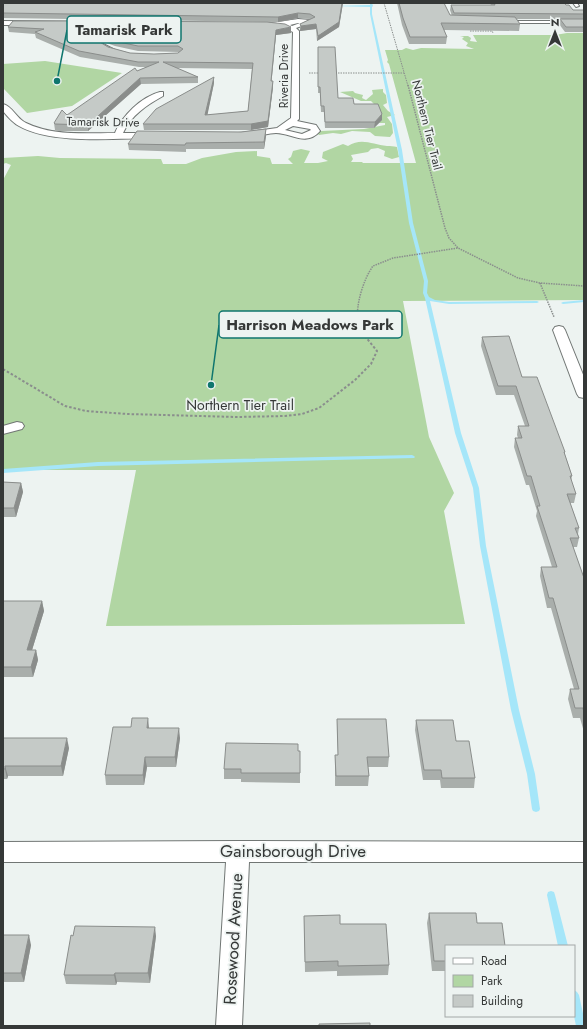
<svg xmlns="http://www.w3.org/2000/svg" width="587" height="1029" viewBox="0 0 587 1029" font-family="Jost,sans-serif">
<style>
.green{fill:#b1d6a3}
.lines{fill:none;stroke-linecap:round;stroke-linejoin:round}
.stream{fill:#a5e6f9;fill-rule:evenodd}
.lane-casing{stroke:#717674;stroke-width:2}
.street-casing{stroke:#717674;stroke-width:2}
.path-far2{stroke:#8a8e8d;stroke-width:1;stroke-dasharray:1.5 1;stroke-linecap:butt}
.path-far1{stroke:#8a8e8d;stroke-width:1.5;stroke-dasharray:1.5 1;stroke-linecap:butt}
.path{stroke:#8a8e8d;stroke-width:2;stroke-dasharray:2.5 2;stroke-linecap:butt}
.lane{fill:#fff;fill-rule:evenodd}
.street{fill:#fff;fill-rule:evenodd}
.wall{fill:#a9aeab}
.shaded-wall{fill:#8a8d8b}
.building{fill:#c5cac7;stroke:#8a8d8b}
.labels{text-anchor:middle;stroke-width:3.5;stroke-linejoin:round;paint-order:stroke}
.far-street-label{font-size:12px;fill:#353837;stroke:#edf3f1}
.street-label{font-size:14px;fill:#353837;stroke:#edf3f1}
.near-street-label{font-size:17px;fill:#353837;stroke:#edf3f1}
.leader{fill:none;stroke:#0f766e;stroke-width:1.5}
.callout-dot{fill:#0f766e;stroke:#edf3f1;stroke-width:1.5}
.callout{fill:#edf3f1;stroke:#0f766e;stroke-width:1.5}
.callout-label{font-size:15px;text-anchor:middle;font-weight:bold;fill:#353837}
</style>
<rect width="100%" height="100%" fill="#edf3f1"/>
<path class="green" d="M567 33H584V300L403 301 429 437 454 493 444 511 465 624 106 626 136 470H3V180L11 165 6 163 3 164V158L38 156 60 158 161 159 163 164H186L202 158 236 152 257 151V156L270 158 272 164H293L288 159 291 157 293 151 301 149 310 151 304 163H318L328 161 322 158 323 152 343 144 348 146C362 137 373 145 387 146 391 146 393 146 397 147L399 157 392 159 384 156 385 151 378 148 371 149 368 152 351 155 353 159 351 162H362L363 163H416L389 64 387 62 388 60 385 50H402L406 48 413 50 421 48 474 49 466 46 468 43 462 39 464 37 460 36H468L471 38 470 41 477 42 473 35H555Z
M45 61 122 73 72 106 27 113 3 88V64Z
M383 89V92L386 95 387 103 383 105 388 111 395 115 387 117 392 124 393 133 390 137 375 136 370 132 352 131 341 134 333 133 319 135 317 133 321 131 364 129 385 125V123H378L374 104 371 101H361L340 92 353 91 355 93 363 95 362 98 366 100 373 94 372 90Z"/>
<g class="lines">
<path class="stream" d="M370 3H372L373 6 372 7V14L402 150 413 223 428 281 427 293 429 297 435 300 449 302 537 301 539 302 537 303 449 304 430 301 461 433 479 488 486 546 519 710 535 774 540 809 539 811 536 812 533 811 532 809 527 774 511 710 480 546 473 488 455 433 425 298 423 293 424 281 409 223 398 150 370 14V7L334 6 370 5Z
M584 300V302L563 304 561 303 563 302Z
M412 455 414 456 415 457 414 458 98 466 3 473V469L98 462Z
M551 891 554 892 555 895 568 946H558L547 895 548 892Z
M574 990 577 992 579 995 584 1018V1026H576L574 1016Z"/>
<defs>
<path id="lane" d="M573 3H577L579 6 576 7Z
M509 21H584V23H508Z"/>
<path id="street" d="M298 19 310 20 313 22 296 28 299 31V119L297 121 316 125 320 131C306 147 291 133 276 133 265 133 253 140 242 137L241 135 242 133 277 128 291 118 293 32C284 27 273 29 267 24 269 23 292 20 298 19ZM298 23H300L292 26 290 25ZM293 126 310 129 311 130 302 134 285 130Z
M3 21 109 22 110 23 107 25H82L101 43 115 50 109 51 97 45 76 25H3Z
M160 92H163V96C147 105 131 115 123 133H159L160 135 159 137 156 138C118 138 52 145 19 126 12 122 8 117 3 111V104C12 106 17 119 26 123 52 136 86 133 115 133 122 116 141 97 160 92Z
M559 326 563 327 565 330 584 377V398L579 397 577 394 553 330 555 327Z
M17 422 22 423 24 426 22 429 3 434V426Z
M238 841 584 842V862H249L242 1026H216L226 862H3V842Z"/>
</defs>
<use href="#lane" class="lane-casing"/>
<use href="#street" class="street-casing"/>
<path class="path-far2" d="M384 3 408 86
M470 31H492L493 33
M309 73H320
M333 73H404"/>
<path class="path-far1" d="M408 85 445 228 449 238 458 248 518 278 540 283 584 286
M540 283 554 317
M365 336C362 331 359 327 358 321 355 306 364 278 373 266L393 258 458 248"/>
<path class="path" d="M3 369 65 406 86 411 127 414 236 417 285 416 302 414 319 408 355 380 371 364 377 351 364 335"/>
<use href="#lane" class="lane"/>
<use href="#street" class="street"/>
</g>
<path class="wall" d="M3 3H343L339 27 317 41 316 29 300 31V24L310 19 298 18 278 22 3 18Z
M397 3H444L450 15 452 16 450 10 451 5H491L490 3H564L566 5 573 10H584V32H565L559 24 560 19H517L520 24 519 31 444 30 447 37 446 44H409L402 25Z
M13 21 88 35 108 47 130 53 154 54 178 53 179 52 138 51 115 46 104 42 86 27 85 21 291 33 276 35 271 81H273V87L268 127 251 130H144L143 124 214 83 207 115 248 111 252 69 176 68 198 77V83L141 84 88 131H56L55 130 54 123 67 115 137 71 146 67H139L80 57 36 38 35 34 9 32 8 27Z
M318 47 338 98 354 104 382 120 374 128H325L324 112H321L320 93H318Z
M266 129V136L264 149H186V152L129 150 128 144Z
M482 337 522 377 565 452V455L572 476 571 481 576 494 574 503H570L579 528 578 534 579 538 577 547H573L584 578V732L580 718H573L568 699 570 689H574L551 608H547L540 576 541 567H552L536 516 537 511 529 485H526L514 447 515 438H518L517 435 518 426H525L514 395H496L481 346Z
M3 482 21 483 23 492 16 517H3Z
M3 601H42L44 611 32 650H36L38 660 33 677H3Z
M337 719 389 757 388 767H368L369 776 368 786H335V755H338L337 729Z
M416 720 456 741 475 778 474 788H441L440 780H423L415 730Z
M149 728 180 738 176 767H147L144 785H106L105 775Z
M3 738 69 748 63 776H8L7 779H3Z
M298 751H300V783L241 782V779H224V769Z
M429 913 477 923 446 946V971H432L427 923Z
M304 916 340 924 389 965 388 975 337 976V971L305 972Z
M3 935 31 945 24 982H3Z
M73 936H156L150 983 117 982 116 985 66 984 64 975Z"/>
<path class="shaded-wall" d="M342 3H343L339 27 317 41 318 36Z
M298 13V18L278 22V17Z
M316 24V29L300 31 301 26Z
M291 27V33L276 35 271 87V81L276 30Z
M214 77V83L206 122 205 115Z
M140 78 141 84 88 131V125Z
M273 81V87L268 127 251 130V124Z
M382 114V120L374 128 375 122Z
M266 129V136L264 149V142Z
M21 483 23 492 16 517 14 508Z
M42 601 44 611 29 660 27 650Z
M36 650 38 660 33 677 31 667Z
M148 718 149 728H147Z
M179 728 180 738 176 767 175 757Z
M67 738 69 748 63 776 61 766Z
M145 757 147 767 144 785 143 775Z
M5 766 8 776 7 779 5 769Z
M155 927 156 936 150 983 148 973Z
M29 935 31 945 24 982 21 973Z
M115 973 117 982 116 985 114 975Z"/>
<path class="building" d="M3 3H342L339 22 318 36 316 24 301 26 300 24 315 17 310 14 298 13 278 17 3 13Z
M399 3H444L450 15 515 17 520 24 441 23 447 37H410L403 18Z
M494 3H564L566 5H569L573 10H584V14L457 13H454L451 5H495Z
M560 19H584V27H566Z
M13 21H75L88 35 108 47 130 53 154 54 178 53 183 49 178 46H138L114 41 103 36 85 21 267 22 285 24 291 27 276 30 271 81H273L268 121 251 124H143L156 109 214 77 205 115 248 111 253 63 163 62 198 77 140 78 88 125 55 124 54 123 62 110 67 115 135 68 137 71 159 62H138L79 51 35 32 44 29 8 27Z
M318 47H335L338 98H353L354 104H378L382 114 375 122H325L324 106H321L320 87H318Z
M266 129 264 142 186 143 185 145 128 144 137 131 241 132Z
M509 336 522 377H537L565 452H564L572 476H570L576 494H567L579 528H575L579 538H570L584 578V713L583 708H575L570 689H579L553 598H549L541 567H557L537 506H540L531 476H527L515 438H522L518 426H529L516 386H498L482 337Z
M3 482 21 483 14 508H3Z
M3 601H42L27 650H36L31 667H3Z
M132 718H148L147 728H179L175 757H145L143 775H105L113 727H131Z
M337 719H386L389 757H367L369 776H336L335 755H338Z
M416 720H453L456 741H469L475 778H442L441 770H424Z
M3 738H67L61 766H5V769H3Z
M226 743 298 744V751H300V773H241V769H224Z
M429 913H476L477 923H502L505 946H446V961H434Z
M340 915V924H386L389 965 338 966V961L305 962 304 916Z
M75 926 155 927 148 973H115L114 975H64L71 935 73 936Z
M3 935H29L21 973H3Z
M370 1023V1026H319V1024Z"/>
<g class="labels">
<g class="far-street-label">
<text transform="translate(284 76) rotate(-90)" y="4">Riveria Drive</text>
<text transform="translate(103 122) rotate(1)" y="4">Tamarisk Drive</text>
<text transform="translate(427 125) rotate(76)" y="4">Northern Tier Trail</text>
</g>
<g class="street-label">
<text x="240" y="410">Northern Tier Trail</text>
</g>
<g class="near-street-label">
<text x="293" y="857">Gainsborough Drive</text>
<text transform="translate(233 939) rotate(-87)" y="6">Rosewood Avenue</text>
</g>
</g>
<path class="leader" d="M57 81L67 30M211 385L219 325"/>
<g class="callout-dot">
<circle cx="57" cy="81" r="4"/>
<circle cx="211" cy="385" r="4"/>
</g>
<g class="callout">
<rect x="67" y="16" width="114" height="27" rx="4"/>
<rect x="219" y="311" width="183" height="27" rx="4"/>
</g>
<g class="callout-label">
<text x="124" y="35">Tamarisk Park</text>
<text x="310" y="330">Harrison Meadows Park</text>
</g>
<rect width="587" height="1029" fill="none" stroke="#353837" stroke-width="8"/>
<rect x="445" y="945" width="130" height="72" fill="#edf3f1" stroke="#a3a8a7"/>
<rect x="453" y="958" width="20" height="6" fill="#ffffff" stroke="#a3a8a7"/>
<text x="481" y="965" font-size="12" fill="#353837">Road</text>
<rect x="453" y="975" width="20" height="12" fill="#b1d6a3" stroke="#a3a8a7"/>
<text x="481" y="985" font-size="12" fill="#353837">Park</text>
<rect x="453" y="995" width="20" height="12" fill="#c5cac7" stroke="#a3a8a7"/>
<text x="481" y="1005" font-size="12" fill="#353837">Building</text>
<g transform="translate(555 32)" stroke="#edf3f1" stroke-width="3" paint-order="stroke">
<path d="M0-3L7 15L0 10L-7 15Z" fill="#353837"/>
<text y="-6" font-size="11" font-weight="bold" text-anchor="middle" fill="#353837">N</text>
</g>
</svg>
